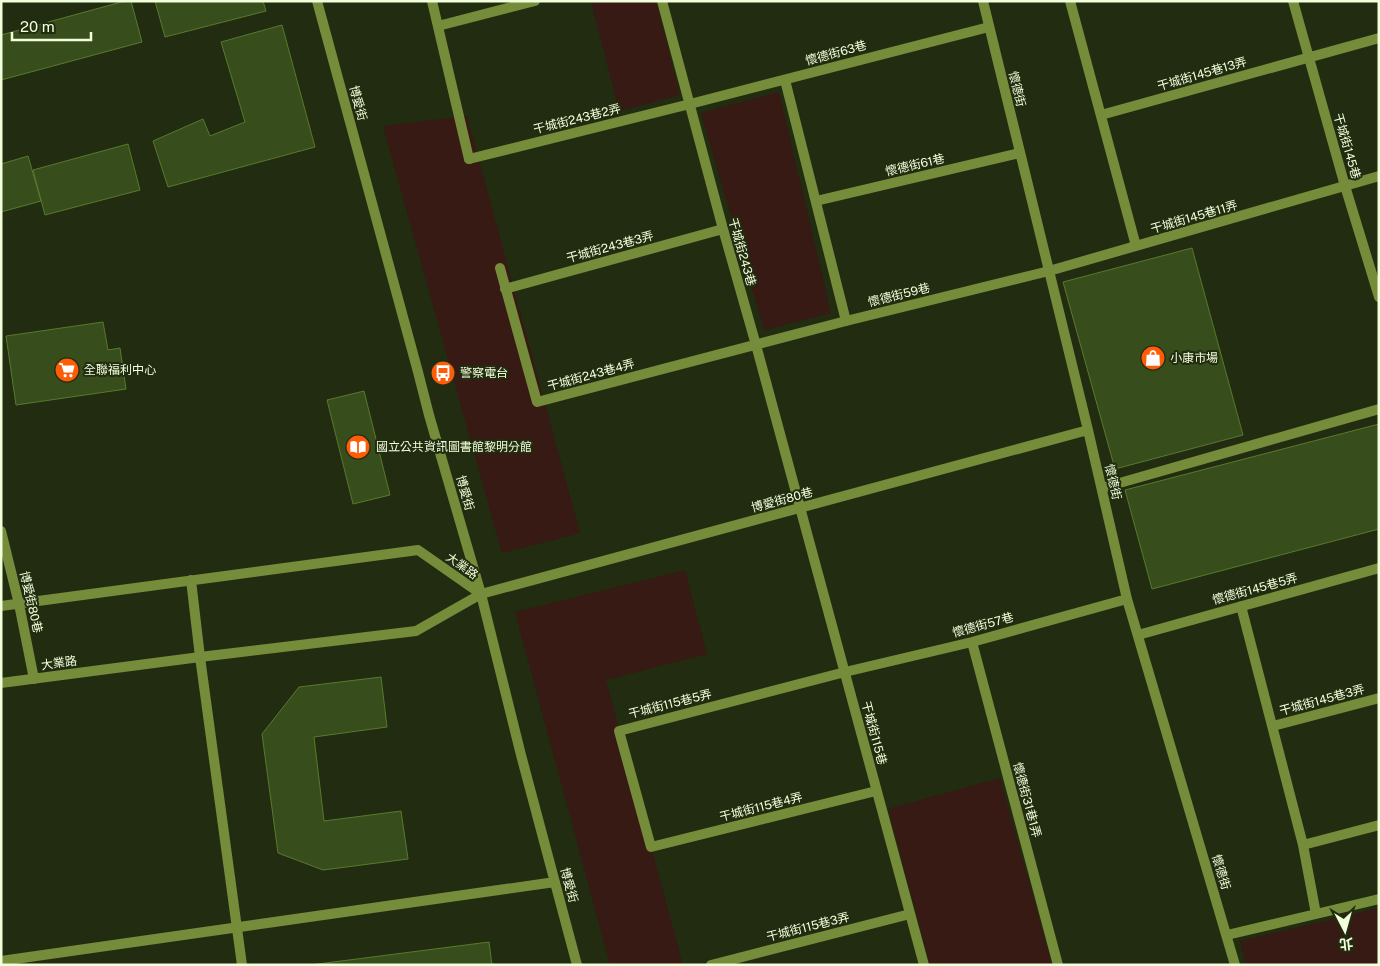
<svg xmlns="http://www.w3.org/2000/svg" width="1380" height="966" viewBox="0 0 1380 966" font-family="'Public Sans','Noto Sans TC',sans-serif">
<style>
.green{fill:#361a13}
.building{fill:#374e1c;stroke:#587a2d}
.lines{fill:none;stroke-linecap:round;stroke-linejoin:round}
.lane{stroke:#758c3a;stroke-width:10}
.street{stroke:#758c3a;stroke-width:10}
.labels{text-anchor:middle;stroke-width:4;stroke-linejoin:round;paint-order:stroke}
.street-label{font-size:12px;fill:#f2ffdb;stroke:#212c10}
.poi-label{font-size:12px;fill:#f2ffdb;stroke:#212c10;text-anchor:start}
</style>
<rect width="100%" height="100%" fill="#212c10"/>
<path class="green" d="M591 1H656L680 95 619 111Z
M779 92 831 313 764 330 701 113Z
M467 116 580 533 502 553 383 126Z
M685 570 707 654 606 680 683 965H610L515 612Z
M1000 778 1052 965H930L888 809Z
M1379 908V965H1246L1240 941Z"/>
<path class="building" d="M125 1H131L142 42 1 80V35Z
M155 1H263L266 11 165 37Z
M282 25 315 147 168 187 153 141 203 119 210 136 245 122 221 42Z
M128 144 140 190 45 215 33 170Z
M28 156 41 201 1 212V164Z
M1192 248 1243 435 1115 469 1063 282Z
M103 322 108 350 120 348 126 389 16 405 6 336Z
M364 391 390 495 353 504 327 400Z
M1379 424V529L1152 589 1125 490Z
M381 677 387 727 314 737 324 821 401 811 408 859 323 870 278 853 262 734 299 687Z
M489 942 492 965H310Z"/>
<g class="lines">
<path class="lane" d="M432 1 469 159
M785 80 846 321
M1102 488 1379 409"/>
<path class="street" d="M317 1 418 372 429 415 481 594 521 755 577 965
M662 1 723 229 756 345 924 965
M983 1 1088 430 1127 599 1235 965
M1070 1 1136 246
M1293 1 1345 186 1379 297
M438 26 535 1
M1101 115 1379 38
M469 159 690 104 989 27
M816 201 1020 153
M500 268 537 402 846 321 1049 271 1379 176
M505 289 723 229
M1 531 19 604 34 679
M191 580 200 657 242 965
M1 606 418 550 481 594
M1241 606 1303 845
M1138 635 1379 568
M972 642 1058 965
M1 683 200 657 416 631 481 594 1088 430
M1273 726 1379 698
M876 791 651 847 619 731 845 672 972 642 1127 599
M1316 914 1379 899
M1227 935 1316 914 1303 845 1379 825
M1 961 555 882
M711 965 910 914"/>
</g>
<defs>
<symbol id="shop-disc" viewBox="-11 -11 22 22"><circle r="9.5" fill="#ff5c07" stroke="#212c10"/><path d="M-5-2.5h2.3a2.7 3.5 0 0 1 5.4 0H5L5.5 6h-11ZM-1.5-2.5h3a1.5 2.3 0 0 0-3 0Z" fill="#fff"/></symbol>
<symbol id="supermarket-disc" viewBox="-11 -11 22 22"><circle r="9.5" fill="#ff5c07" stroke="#212c10"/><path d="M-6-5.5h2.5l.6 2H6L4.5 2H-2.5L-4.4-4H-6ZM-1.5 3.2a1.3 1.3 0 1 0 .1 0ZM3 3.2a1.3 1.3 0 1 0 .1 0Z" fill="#fff"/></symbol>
<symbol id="bus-disc" viewBox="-11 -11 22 22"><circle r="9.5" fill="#ff5c07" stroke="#212c10"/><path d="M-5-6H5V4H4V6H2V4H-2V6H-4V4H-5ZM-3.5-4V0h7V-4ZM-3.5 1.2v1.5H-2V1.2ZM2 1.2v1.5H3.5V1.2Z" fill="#fff"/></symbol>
<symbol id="library-disc" viewBox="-11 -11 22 22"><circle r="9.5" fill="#ff5c07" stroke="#212c10"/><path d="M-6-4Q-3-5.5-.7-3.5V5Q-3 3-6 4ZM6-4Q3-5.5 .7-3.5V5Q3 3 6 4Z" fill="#fff"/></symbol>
</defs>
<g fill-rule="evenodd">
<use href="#shop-disc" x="1139" y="344" width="28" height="28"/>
<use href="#supermarket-disc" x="53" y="356" width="28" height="28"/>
<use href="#bus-disc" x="429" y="359" width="28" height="28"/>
<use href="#library-disc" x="344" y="433" width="28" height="28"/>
</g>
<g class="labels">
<g class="street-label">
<text transform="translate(836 53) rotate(-15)" y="4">懷德街63巷</text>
<text transform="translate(1202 74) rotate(-16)" y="4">干城街145巷13弄</text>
<text transform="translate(1017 89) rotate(76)" y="4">懷德街</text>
<text transform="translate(358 103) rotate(75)" y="4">博愛街</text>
<text transform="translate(577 119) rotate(-14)" y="4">干城街243巷2弄</text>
<text transform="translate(1347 146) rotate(74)" y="4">干城街145巷</text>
<text transform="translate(915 165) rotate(-13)" y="4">懷德街61巷</text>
<text transform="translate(1194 217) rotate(-16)" y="4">干城街145巷11弄</text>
<text transform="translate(610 247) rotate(-15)" y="4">干城街243巷3弄</text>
<text transform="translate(742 252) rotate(74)" y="4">干城街243巷</text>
<text transform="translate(899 295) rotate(-14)" y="4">懷德街59巷</text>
<text transform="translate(591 375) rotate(-15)" y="4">干城街243巷4弄</text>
<text transform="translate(1113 482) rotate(77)" y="4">懷德街</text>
<text transform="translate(465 493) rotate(74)" y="4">博愛街</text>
<text transform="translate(782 500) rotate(-15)" y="4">博愛街80巷</text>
<text transform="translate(462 566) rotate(35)" y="4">大業路</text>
<text transform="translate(1255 589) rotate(-15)" y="4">懷德街145巷5弄</text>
<text transform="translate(31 602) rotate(77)" y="4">博愛街80巷</text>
<text transform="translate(983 625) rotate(-15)" y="4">懷德街57巷</text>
<text transform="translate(59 663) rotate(-8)" y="4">大業路</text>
<text transform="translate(1322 700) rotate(-15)" y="4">干城街145巷3弄</text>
<text transform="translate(670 704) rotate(-14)" y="4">干城街115巷5弄</text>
<text transform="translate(874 733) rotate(75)" y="4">干城街115巷</text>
<text transform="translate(1027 800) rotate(75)" y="4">懷德街31巷1弄</text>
<text transform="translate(761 807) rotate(-14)" y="4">干城街115巷4弄</text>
<text transform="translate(1221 872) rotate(73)" y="4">懷德街</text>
<text transform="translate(569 885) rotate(75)" y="4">博愛街</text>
<text transform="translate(808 927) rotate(-14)" y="4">干城街115巷3弄</text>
</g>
<g class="poi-label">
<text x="1170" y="362">小康市場</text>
<text x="84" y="374">全聯福利中心</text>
<text x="460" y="377">警察電台</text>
<text x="376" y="451">國立公共資訊圖書館黎明分館</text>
</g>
</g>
<rect width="1380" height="966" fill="none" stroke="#f2ffdb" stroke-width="5"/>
<g transform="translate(1345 931) rotate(174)" stroke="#212c10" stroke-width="4" paint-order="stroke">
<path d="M0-4L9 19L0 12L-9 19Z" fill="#f2ffdb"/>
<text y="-8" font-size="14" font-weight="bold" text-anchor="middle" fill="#f2ffdb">北</text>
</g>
<path d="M12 32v8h79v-8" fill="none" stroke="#f2ffdb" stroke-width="2.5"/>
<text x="20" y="32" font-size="15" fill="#f2ffdb" stroke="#212c10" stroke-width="4" paint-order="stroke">20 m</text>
</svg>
